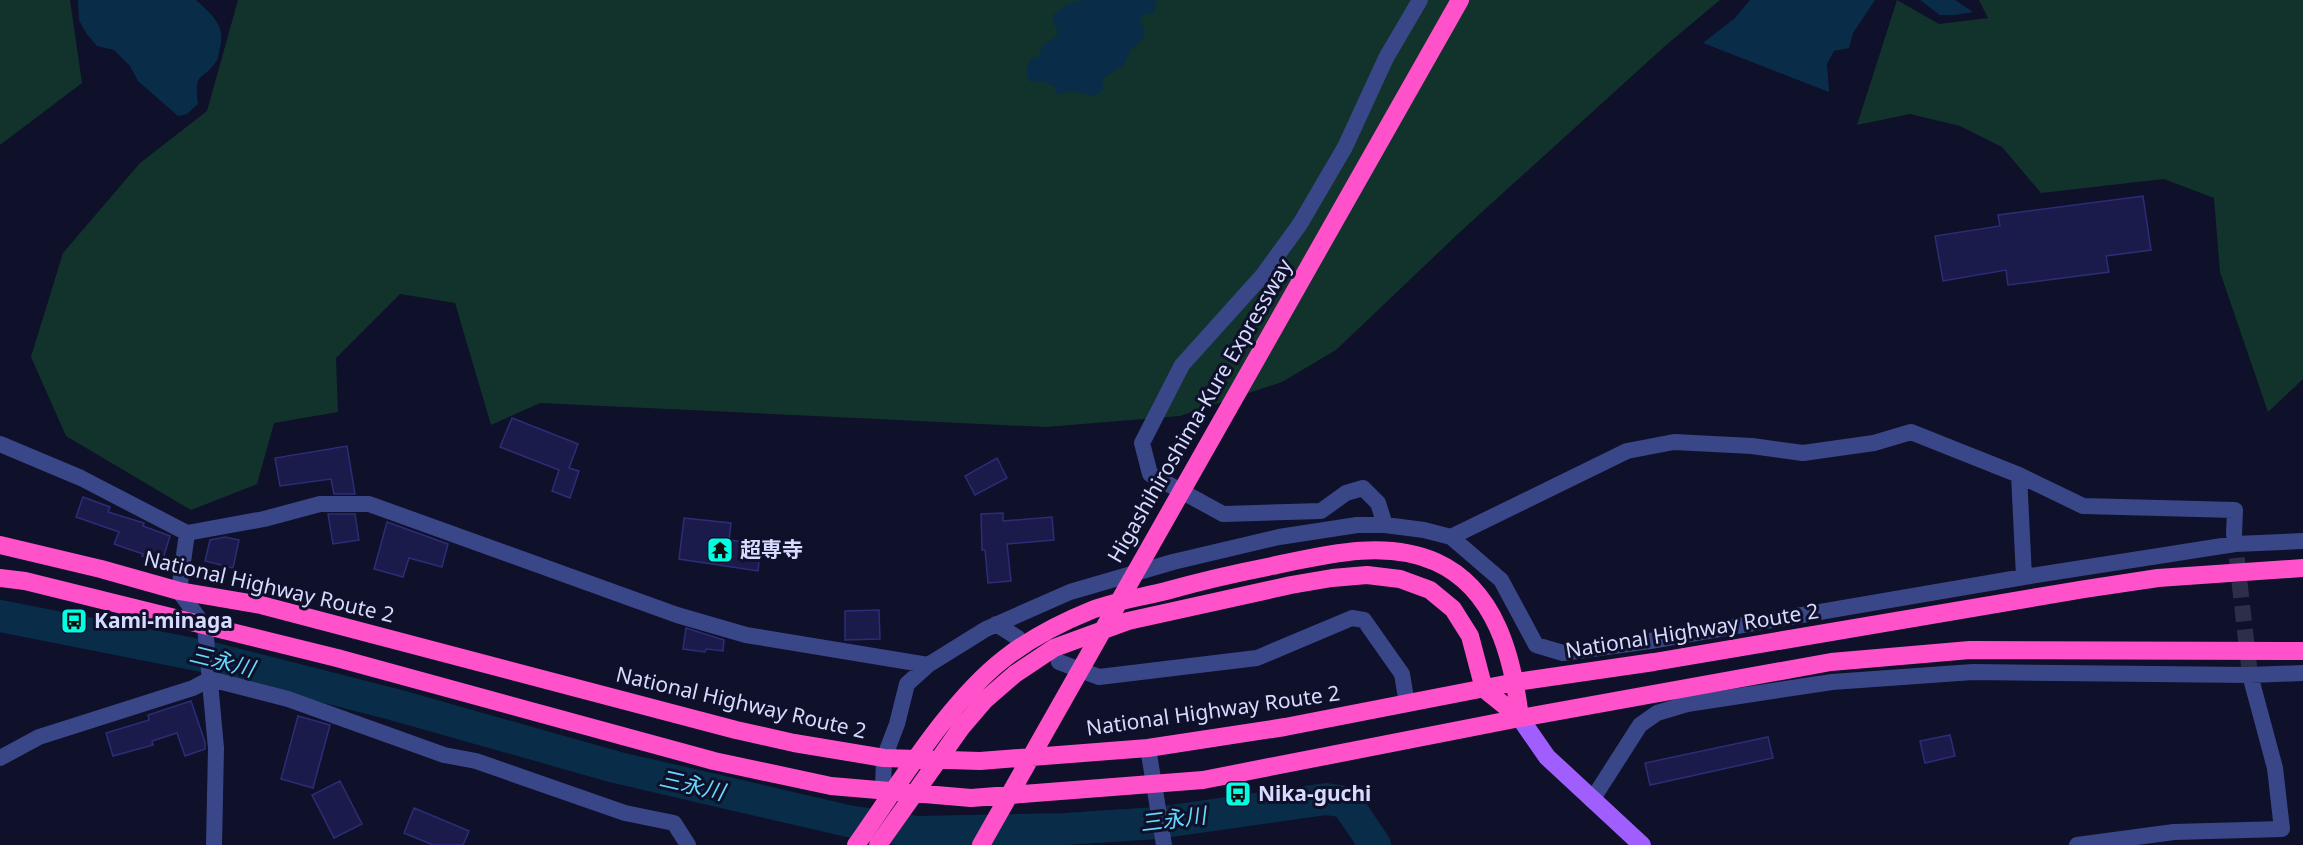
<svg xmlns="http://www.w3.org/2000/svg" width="2303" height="845" viewBox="0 0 2303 845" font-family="'Noto Sans','Noto Sans JP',sans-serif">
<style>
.green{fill:#12332b}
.water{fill:#092d48}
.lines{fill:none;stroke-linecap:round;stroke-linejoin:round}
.river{stroke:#092d48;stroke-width:32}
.building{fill:#1a1b4a;stroke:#2c2d77;stroke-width:1.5}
.minor-tunnel{stroke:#2d2e49;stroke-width:16;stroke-dasharray:16 8;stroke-linecap:butt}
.minor{stroke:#394789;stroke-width:16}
.major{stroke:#a05eff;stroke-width:18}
.highway{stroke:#ff52ca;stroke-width:18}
.labels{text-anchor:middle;stroke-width:6;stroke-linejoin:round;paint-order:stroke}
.street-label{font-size:21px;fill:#d7dbff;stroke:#0f1029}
.poi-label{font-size:21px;font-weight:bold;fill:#d7dbff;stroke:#0f1029;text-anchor:start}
.water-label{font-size:22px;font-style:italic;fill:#65d9ff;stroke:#0f1029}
</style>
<rect width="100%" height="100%" fill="#0f1029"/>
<path class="green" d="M0 0H70L82 83 0 145Z
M238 0H1720L1665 46 1460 232 1336 350 1282 382 1180 416 1046 427 540 403 491 425 455 303 400 294 336 358 338 412 274 423 257 484 191 510 66 436 31 357 63 253 140 163 207 111Z
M1897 0 1939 24 1988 18 1979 0H2303V379L2268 412 2220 272 2214 198 2164 179 2041 193 2002 147 1960 126 1910 114 1857 125Z"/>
<path class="water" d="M78 0H196C211 14 226 25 220 47 219 51 219 56 217 60 204 82 193 69 198 104L187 114 178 116 138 81 130 66 114 50 97 46 86 33 79 20Z
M1082 0H1157L1154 13 1146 14 1139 20 1144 28V35L1139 44 1131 49 1124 65 1102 79 1104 88 1094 97C1080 92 1071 89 1058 95L1054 86 1040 81 1030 82 1026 73 1030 59 1040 56 1041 47 1057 36V29L1053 24V15L1066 5Z
M1750 0H1875L1853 33 1849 48 1834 51 1827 64 1829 92 1703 43 1735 18Z
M1920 0H1955L1973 12 1955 15H1940Z"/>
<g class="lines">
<path class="river" d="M0 616 208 657 396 705 615 767 848 821 917 832 1065 829 1157 823 1326 799 1346 802 1375 845"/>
</g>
<path class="building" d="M2143 196 2151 250 2106 256 2109 272 2008 285 2006 270 1943 281 1935 236 2000 226 1998 215Z
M512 418 578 444 569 468 579 471 570 498 552 491 559 470 500 447Z
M347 446 355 494H334L331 479 280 486 275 458Z
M997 458 1007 478 975 495 965 476Z
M83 497 110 507 108 512 144 523 143 526 170 536 162 562 142 556 143 554 114 544 119 532 76 517Z
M1003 513V521L1052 517 1054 540 1007 544 1011 581 988 583 985 550H982L981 514Z
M328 514H355L359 540 333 544Z
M684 518 731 523 729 540 761 544 758 571 679 559Z
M387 522 448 544 442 567 409 558 403 577 374 569Z
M225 537 239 540 233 568 205 561 210 540Z
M879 610 880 639 845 640V611Z
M686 628 724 640 723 651 706 649 705 652 683 649Z
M191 701 205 742V749L185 756 177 733 152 741 153 745 113 756 106 733 149 720 148 715Z
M298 716 330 725 313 788 281 779Z
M1950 735 1955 756 1925 763 1920 741Z
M1768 737 1773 758 1650 785 1645 763Z
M340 781 362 824 334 838 312 795Z
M414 808 469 831 463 845H433L404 833Z"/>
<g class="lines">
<path class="minor-tunnel" d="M2234 534 2250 675"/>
<path class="minor" d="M0 444 81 478 187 533 179 591 205 627 216 748 214 845
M2019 475 2024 577
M1385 525 1378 503 1363 488 1346 493 1321 511 1223 514 1150 474 1142 443 1182 365 1263 275 1300 224 1345 147 1386 58 1420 0
M187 533 264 519 320 504H369L677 615 746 635 928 665
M1451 537 1627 451 1674 442 1752 446 1803 453 1874 443 1911 432 2019 475 2083 506 2235 510 2234 534
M996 624 1018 638
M1059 662 1099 677 1257 658 1352 618 1364 620 1402 674 1407 704
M1148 748 1164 845
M0 758 39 737 193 688 210 679 288 699 444 755 476 761 625 813 674 823 688 845
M883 790 884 758 897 724 907 684 928 665 986 629 1070 592 1173 562 1279 537 1357 525H1385L1424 530 1451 537 1501 580 1536 645 1563 653 1650 641 2024 577 2235 544 2303 541
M1592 800 1640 725 1657 713 1687 704 1832 682 1973 672 2250 675 2303 673
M2077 845 2174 832 2282 829 2275 768 2250 675"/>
<path class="major" d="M1520 718 1547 757 1642 845"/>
<path class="highway" d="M0 545 101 569 179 591 261 605 736 730 794 743 884 758 980 761 1148 748 1285 727 1516 682 1654 662 2085 589 2158 578 2303 568
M0 578 25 581 337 658 714 761 831 786 971 798 1203 780 1520 718 1831 662 1970 650 2303 651
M856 845C898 786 948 702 1005 658 1030 639 1062 622 1092 610 1115 601 1142 597 1166 591 1201 581 1236 573 1272 566 1324 555 1385 539 1436 562 1496 589 1513 658 1520 718
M878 845 961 728 985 700 1015 674 1054 648 1128 621 1291 585 1332 578 1367 575 1400 579 1430 590 1453 609 1470 636 1484 689 1520 718
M981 845 1460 0"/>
</g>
<defs>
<symbol id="temple-square" viewBox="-11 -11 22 22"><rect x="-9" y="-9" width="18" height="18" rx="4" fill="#03ffe2" stroke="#0f1029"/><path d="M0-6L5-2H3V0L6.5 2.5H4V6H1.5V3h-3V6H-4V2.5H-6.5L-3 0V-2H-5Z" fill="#111"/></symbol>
<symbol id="bus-square" viewBox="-11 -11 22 22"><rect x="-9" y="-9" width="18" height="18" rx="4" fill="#03ffe2" stroke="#0f1029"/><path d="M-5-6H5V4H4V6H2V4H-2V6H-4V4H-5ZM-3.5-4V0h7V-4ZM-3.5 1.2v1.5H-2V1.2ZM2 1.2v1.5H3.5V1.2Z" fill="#111"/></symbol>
</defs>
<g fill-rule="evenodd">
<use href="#temple-square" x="705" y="535" width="30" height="30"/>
<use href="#bus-square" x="59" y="606" width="30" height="30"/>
<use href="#bus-square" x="1223" y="779" width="30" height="30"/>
</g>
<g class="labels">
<g class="street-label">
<text transform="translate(1200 411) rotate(-60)" y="7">Higashihiroshima-Kure Expressway</text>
<text transform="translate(269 587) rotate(13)" y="7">National Highway Route 2</text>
<text transform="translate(1692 631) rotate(-9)" y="7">National Highway Route 2</text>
<text transform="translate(741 703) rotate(13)" y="7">National Highway Route 2</text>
<text transform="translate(1213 711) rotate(-8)" y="7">National Highway Route 2</text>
</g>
<g class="poi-label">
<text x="740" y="557">超専寺</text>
<text x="94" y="628">Kami-minaga</text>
<text x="1258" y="801">Nika-guchi</text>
</g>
<g class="water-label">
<text transform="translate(222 661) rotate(14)" y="8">三永川</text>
<text transform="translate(692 785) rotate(13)" y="8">三永川</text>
<text transform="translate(1173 819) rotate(-7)" y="8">三永川</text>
</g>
</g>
</svg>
